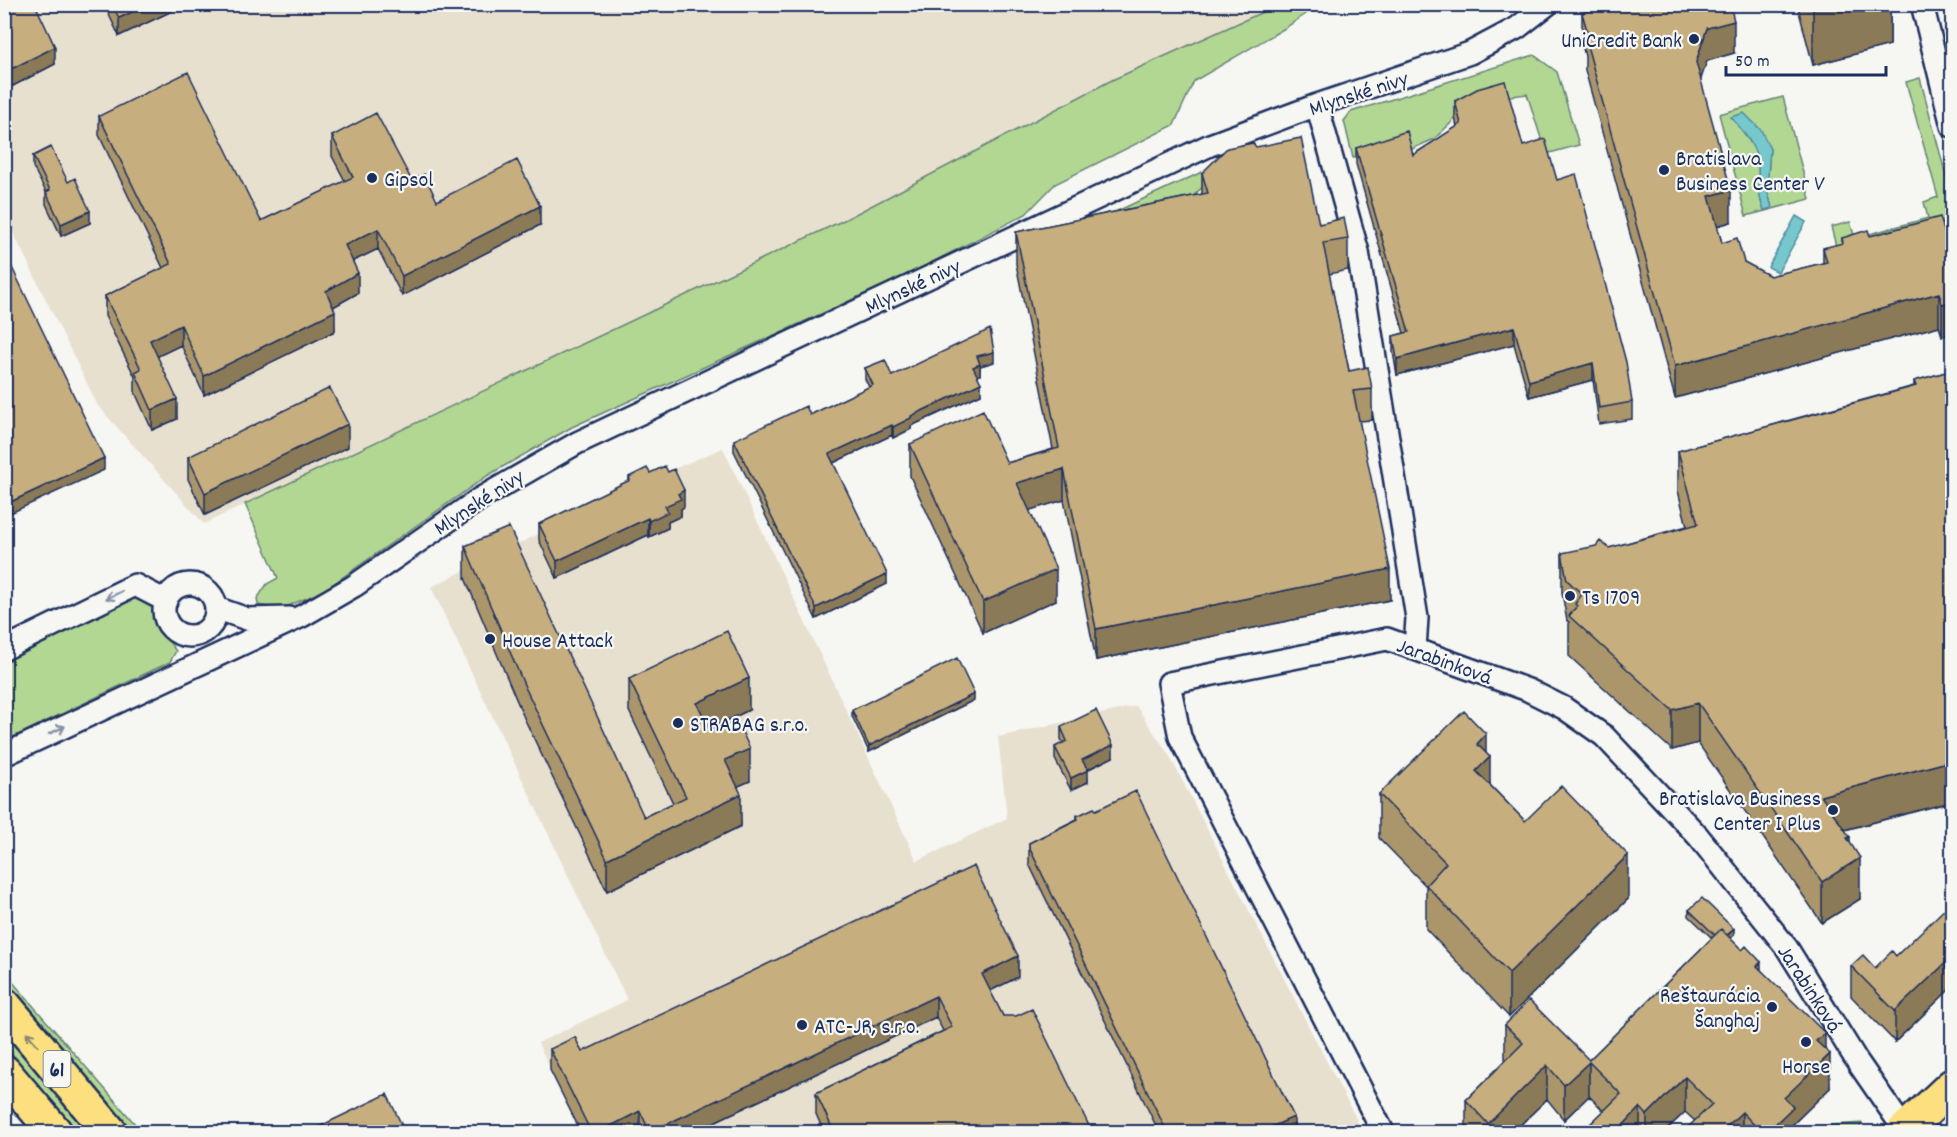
<svg xmlns="http://www.w3.org/2000/svg" width="1957" height="1137" viewBox="0 0 1957 1137" font-family="Dekko,sans-serif">
<style>
.built{fill:#e8e0cf}
.green{fill:#b2d792;stroke:#668378;stroke-width:1.5;fill-rule:evenodd}
.water{fill:#76c8cd;stroke:#528ba1;stroke-width:1.5}
.lines{fill:none;stroke-linecap:round;stroke-linejoin:round}
.street-casing{stroke:#1b2f5e;stroke-width:26}
.primary-casing{stroke:#1b2f5e;stroke-width:38}
.street{stroke:#f6f6f2;stroke-width:21}
.primary{stroke:#fce080;stroke-width:33}
.wall{fill:#ab966c;stroke:#1b2f5e;stroke-width:1.5}
.shaded-wall{fill:#8b7a58;stroke:#1b2f5e;stroke-width:1.5}
.building{fill:#c7ae7e;stroke:#1b2f5e;stroke-width:1.5}
.oneway{stroke:#8892a8}
.oneway2{stroke:#8c886f}
.poi-dot{fill:#1b2f5e;stroke:#f6f6f2;stroke-width:2}
.labels{text-anchor:middle;stroke-width:4.5;stroke-linejoin:round;paint-order:stroke}
.shield{fill:#f6f6f2;stroke:#5d6b8a;stroke-width:1.5}
.shield-label{font-size:21px;font-weight:bold;fill:#1b2f5e}
.poi-label{font-size:22px;fill:#1b2f5e;stroke:#f6f6f2;text-anchor:start}
.street-label{font-size:22px;fill:#1b2f5e;stroke:#f6f6f2}
</style>
<rect width="100%" height="100%" fill="#f6f6f2"/>
<filter id="ink" filterUnits="userSpaceOnUse"><feTurbulence type="fractalNoise" baseFrequency=".0167" numOctaves="2"/><feDisplacementMap in="SourceGraphic" scale="12" xChannelSelector="R" yChannelSelector="G"/><feConvolveMatrix kernelMatrix="1 2 1 2 8 2 1 2 1" color-interpolation-filters="sRGB"/></filter>
<g filter="url(#ink)">
<path class="built" d="M5 5H1278L1112 80 846 219 204 524 98 406 5 216Z
M723 448 917 861 1007 818 998 737 1136 706 1169 755 1363 1132H581L538 1043 627 1000 431 587 650 479Z"/>
<path class="green" d="M1278 5H1319L1285 28 1194 81 1174 125 1055 184 1026 214 909 274 572 427 487 476 323 591 281 609 258 605 257 599 267 584 278 578 245 504 846 219 1112 80Z
M1534 55 1557 72 1579 145 1546 154 1527 94 1495 98 1456 114 1451 123 1434 139 1405 152 1353 158 1344 121 1351 112Z
M1920 78 1952 198V219L1837 250 1831 227 1850 222 1855 238 1928 218 1924 202 1938 197 1906 82Z
M1783 97 1810 199 1746 216 1719 114ZM1732 117 1770 149 1767 189 1772 208 1764 210C1757 193 1759 181 1758 163 1757 147 1741 130 1732 117Z
M1215 166 1219 171 1189 200 1078 229Z
M136 595 153 607 161 631 176 651 170 662 5 741V659Z
M4 972 142 1132H126L5 988Z
M4 1025 92 1132H76L5 1045Z
M1862 1123 1858 1132H1802L1808 1127Z"/>
<path class="water" d="M1744 113 1761 130 1770 149 1767 189 1772 208 1764 210C1757 193 1759 181 1758 163 1757 147 1741 129 1731 117Z
M1796 216 1806 222 1778 272 1768 267Z"/>
<g class="lines">
<defs>
<path id="street" d="M1922 4 1952 126
M1317 105 1358 252 1417 618 1415 649
M164 610a26 26 0 1 1 52 0a26 26 0 1 1-52 0Z
M216 608 247 619 289 618
M4 649 135 585 166 601
M4 755 302 616 354 586 481 498 577 443 1210 145 1317 105 1470 53 1517 28 1548 4
M1383 1132 1180 737 1169 683 1387 639 1528 690 1564 708 1604 736 1698 836 1787 948 1857 1061 1906 1132"/>
<path id="primary" d="M4 1005 110 1132
M4 1072 55 1132
M1903 1132 1952 1086"/>
</defs>
<use href="#street" class="street-casing"/>
<use href="#primary" class="primary-casing"/>
<use href="#street" class="street"/>
<use href="#primary" class="primary"/>
</g>
<path class="wall" d="M4 4 55 64 11 87 4 74Z
M104 4H172V11L119 36Z
M1797 4H1890V45L1813 65Z
M1945 4H1953V31Z
M1582 13 1734 53 1707 61 1700 79 1731 222 1717 226 1722 243 1744 262 1770 276 1823 263V248L1842 244V238L1870 236 1953 261 1942 336 1939 326 1675 398 1585 70V56L1582 45Z
M1455 101 1523 146 1557 180 1632 402V419L1599 424 1593 380 1529 397 1514 344 1397 375 1393 352V336L1404 333 1356 164V148L1413 155 1457 127 1455 117Z
M99 116 261 221 345 181 332 156V136L412 181 437 201 540 225 402 296 378 249 353 261 358 293 333 307 335 331 204 395 181 345 157 356 177 419 152 430 135 392V377L105 316V296L163 268 99 135Z
M33 156 68 182 90 223 61 236 46 204V192L33 167Z
M1202 173 1319 224 1348 239V270L1329 274 1349 371 1372 389V420L1359 421 1390 600 1096 660 1064 500 1029 510 1056 600 983 633 910 476V444L1007 463 1053 449 1016 264V232L1202 194Z
M994 362 980 366V375L977 376 981 394 911 426V429L893 438 892 435 833 463 887 584 816 619 734 451V440L810 415 869 387 865 379V368L892 376Z
M1953 370V824L1947 803 1845 830 1850 842 1860 899 1822 923 1698 743 1672 750 1569 656V622L1567 621 1562 593V553L1609 548 1687 526 1678 491V451L1914 386V381Z
M348 447 205 515 188 479V457Z
M650 473 684 507 681 509V516L668 522V528L649 537 648 535 557 578 539 540V524L629 481V477Z
M465 546 644 817 673 803 629 711V679L749 710 710 729 750 781 738 786 741 826 607 891 525 720 465 578Z
M974 700 869 752 852 716V710Z
M1061 727 1113 757 1087 770 1088 782 1071 790 1055 759V747L1063 743 1061 739Z
M1486 753 1490 785 1525 821 1628 899 1509 1017 1426 929V886L1379 838V794Z
M1077 816 1294 1132H1159L1029 864V843L1077 819Z
M1953 903V986L1895 1042 1851 996V966L1875 968 1896 956Z
M1689 910 1734 935 1730 938 1761 970 1825 1048 1830 1088 1793 1124V1132H1683L1695 1121 1685 1112 1664 1132H1582L1604 1111 1589 1096 1564 1120 1547 1099 1513 1132H1466V1100L1506 1060 1505 1059V1025L1589 1060 1712 938 1689 916Z
M1018 977 990 991 1003 1016 1092 1132H824L816 1114V1093L943 1031 936 1017 693 1132H581L550 1070V1049L582 1052Z"/>
<path class="shaded-wall" d="M149 4H172V11L119 36V18Z
M1813 4H1890V45L1813 65Z
M1734 21V53L1707 61 1696 94V62L1707 28Z
M55 47V64L11 87V69Z
M1731 190V222L1709 228V196Z
M540 206V225L402 296V276Z
M90 211V223L61 236V224Z
M378 229V249L345 265V245Z
M358 273V293L326 311V291Z
M1939 293V326L1675 398V366Z
M1953 301V334L1942 336V304Z
M335 311V331L204 395V376Z
M181 325V345L150 360V340Z
M1514 327V344L1397 375V359Z
M994 352V362L980 366V375L973 378V367L977 356Z
M1593 363V380L1529 397V381Z
M981 383V394L911 426V429L893 438V427L911 416Z
M177 399V419L152 430V410Z
M348 424V447L205 515V493Z
M892 425V435L829 465V454Z
M104 458V470L4 516V505Z
M1064 469V500L1017 514V483Z
M684 490V507L681 509V516L668 522V528L649 537V521L678 494Z
M648 518V535L557 578V561Z
M1056 569V600L983 633V602Z
M1390 569V600L1096 660V629Z
M887 574V584L816 619V608Z
M749 678V710L697 735V703Z
M974 694V700L869 752V746Z
M1698 703V743L1672 750V710Z
M1486 734V761L1490 757V801L1476 815 1477 744Z
M1113 745V757L1082 772V760Z
M750 749V781L725 792V760Z
M1947 762V803L1821 836V796Z
M1088 770V782L1071 790V778Z
M741 794V826L607 891V859Z
M1850 837V865L1860 858V899L1822 923V882L1847 838Z
M1628 855V899L1509 1017V973Z
M1734 929V935L1721 948V942Z
M1018 956V977L982 995V974Z
M1953 956V986L1895 1042V1011Z
M1761 962V996L1757 966Z
M936 996V1017L693 1132H650Z
M1825 1033V1059L1830 1054V1088L1793 1124V1132H1767L1784 1098 1816 1041Z
M1589 1062V1096L1564 1120V1085Z
M1547 1065V1099L1513 1132H1488V1124Z
M1685 1077V1112L1664 1132H1647V1115Z
M1640 1107V1132H1617Z
M640 1111V1132H599Z
M1742 1112V1132H1721Z
M1294 1117V1132H1260Z"/>
<path class="building" d="M4 4H35L55 47 11 69 4 56Z
M112 4H149L119 18Z
M1612 4H1730L1734 21 1707 28 1696 62 1731 190 1709 196 1722 243 1737 238 1744 262 1770 276 1827 262 1823 248 1843 243 1842 238 1868 230 1870 236 1940 217 1953 261V301L1942 304 1939 293 1675 366 1585 38 1589 37 1582 13Z
M188 72 261 221 353 177 332 136 376 113 412 181 424 174 437 201 517 160 540 206 402 276 378 229 345 245 358 273 326 291 335 311 204 376 181 325 150 340 177 399 152 410 135 372 141 369 105 296 171 264 99 116Z
M1505 81 1523 146 1545 139 1557 180 1576 174 1626 362 1632 402 1599 408 1593 363 1529 381 1514 327 1397 359 1393 336 1409 332 1356 148 1407 131 1413 155 1461 124 1455 101 1477 89Z
M1301 138 1319 224 1344 218 1347 233 1348 239 1323 243 1349 371 1368 367 1372 389 1353 391 1390 569 1096 629 1064 469 1017 483 1056 569 983 602 910 444 983 410 1007 463 1059 448 1016 232 1208 193 1202 173 1227 148 1253 143 1256 147Z
M51 147 68 182 75 178 90 211 61 224 46 192 50 190 33 156Z
M4 251 104 458 4 505Z
M990 329 994 352 977 356 980 364 973 367 981 383 911 416V418L893 427 892 425 829 454 887 574 816 608 734 440 806 406 810 415 873 385 865 368 885 360 892 376Z
M1953 370V784L1947 762 1821 796 1850 837 1847 838 1860 858 1822 882 1698 703 1672 710 1569 616 1577 606 1575 604 1582 594 1567 580 1562 553 1596 546 1600 541 1609 548 1698 524 1678 451 1916 386 1914 381Z
M330 388 348 424 205 493 188 457Z
M665 466 668 472 674 469 684 490 678 494 681 499 665 506 668 512 649 521 648 518 557 561 539 524 630 480 629 477 647 468 650 473Z
M509 527 644 817 686 797 629 679 727 631 749 678 697 703 711 732 737 721 750 749 725 760 741 794 607 859 525 687 465 546Z
M957 658 974 694 869 746 852 710Z
M1096 710 1113 745 1082 760 1088 770 1071 778 1055 747 1067 741 1061 727Z
M1464 711 1486 734 1477 744 1490 757 1476 771 1525 821 1561 786 1628 855 1509 973 1426 885 1446 863 1379 794Z
M1136 791 1294 1117 1260 1132H1167L1029 847V843L1078 819 1077 816 1094 808 1096 810Z
M974 866 1018 956 982 974 1003 1016H1016L1032 1009 1092 1132H834L816 1093 952 1027 936 996 650 1132 640 1111 599 1132H591L550 1049 575 1037 582 1052Z
M1702 898 1734 929 1727 935 1721 929 1715 935 1689 910Z
M1952 902 1953 903V956L1895 1011 1851 966 1863 955 1875 968 1892 951 1896 956Z
M1721 929 1742 950 1746 946 1761 962 1757 966 1825 1033 1816 1041 1830 1054 1784 1098 1793 1107 1767 1132H1761L1742 1112 1721 1132H1683L1712 1104 1685 1077 1647 1115 1640 1107 1617 1132H1582L1621 1094 1589 1062 1564 1085 1547 1065 1488 1124 1466 1100 1523 1043 1505 1025 1529 1000 1589 1060Z
M387 1094 405 1132H308Z"/>
<defs><path id="oneway-shaft" d="M-6 0H5M1.5-3L5.5 0L1.5 3" fill="none" stroke-width="1.6" stroke-linecap="round" stroke-linejoin="round" transform="scale(1.5)"/></defs>
<g class="oneway">
<use href="#oneway-shaft" transform="translate(114 595) rotate(154)"/>
<use href="#oneway-shaft" transform="translate(57 730) rotate(-25)"/>
</g>
<use class="oneway2" href="#oneway-shaft" transform="translate(32 1039) rotate(-130)"/>
</g>
<g class="poi-dot">
<circle cx="1694" cy="39" r="6"/>
<circle cx="1664" cy="170" r="6"/>
<circle cx="372" cy="178" r="6"/>
<circle cx="1570" cy="596" r="6"/>
<circle cx="490" cy="639" r="6"/>
<circle cx="678" cy="723" r="6"/>
<circle cx="1833" cy="810" r="6"/>
<circle cx="1772" cy="1007" r="6"/>
<circle cx="802" cy="1025" r="6"/>
<circle cx="1806" cy="1042" r="6"/>
</g>
<g class="labels">
<rect class="shield" x="43.5" y="1051" width="27" height="36" rx="4.5"/>
<g class="shield-label">
<text x="57" y="1076">61</text>
</g>
<g class="poi-label">
<text x="1682" y="47" text-anchor="end">UniCredit Bank</text>
<text x="1676" y="165">Bratislava<tspan x="1676" dy="25">Business Center V</tspan></text>
<text x="384" y="186">Gipsol</text>
<text x="1582" y="604">Ts 1709</text>
<text x="502" y="647">House Attack</text>
<text x="690" y="731">STRABAG s.r.o.</text>
<text x="1821" y="805" text-anchor="end">Bratislava Business<tspan x="1821" dy="25">Center I Plus</tspan></text>
<text x="1760" y="1002" text-anchor="end">Reštaurácia<tspan x="1760" dy="25">Šanghaj</tspan></text>
<text x="814" y="1033">ATC-JR, s.r.o.</text>
<text x="1806" y="1073" text-anchor="middle">Horse</text>
</g>
<g class="street-label">
<text transform="translate(1358 92) rotate(-18)" y="8">Mlynské nivy</text>
<text transform="translate(912 285) rotate(-25)" y="8">Mlynské nivy</text>
<text transform="translate(478 501) rotate(-33)" y="8">Mlynské nivy</text>
<text transform="translate(1445 660) rotate(20)" y="8">Jarabinková</text>
<text transform="translate(1811 988) rotate(57)" y="8">Jarabinková</text>
</g>
</g>
<rect width="1957" height="1137" fill="none" stroke="#f6f6f2" stroke-width="24"/>
<rect x="12" y="12" width="1933" height="1113" fill="none" stroke="#1b2f5e" stroke-width="2" filter="url(#ink)"/>
<path d="M1726 66v9h160v-9" fill="none" stroke="#1b2f5e" stroke-width="3"/>
<text x="1735" y="66" font-size="18" fill="#1b2f5e" stroke="#f6f6f2" stroke-width="4.5" paint-order="stroke">50 m</text>
</svg>
